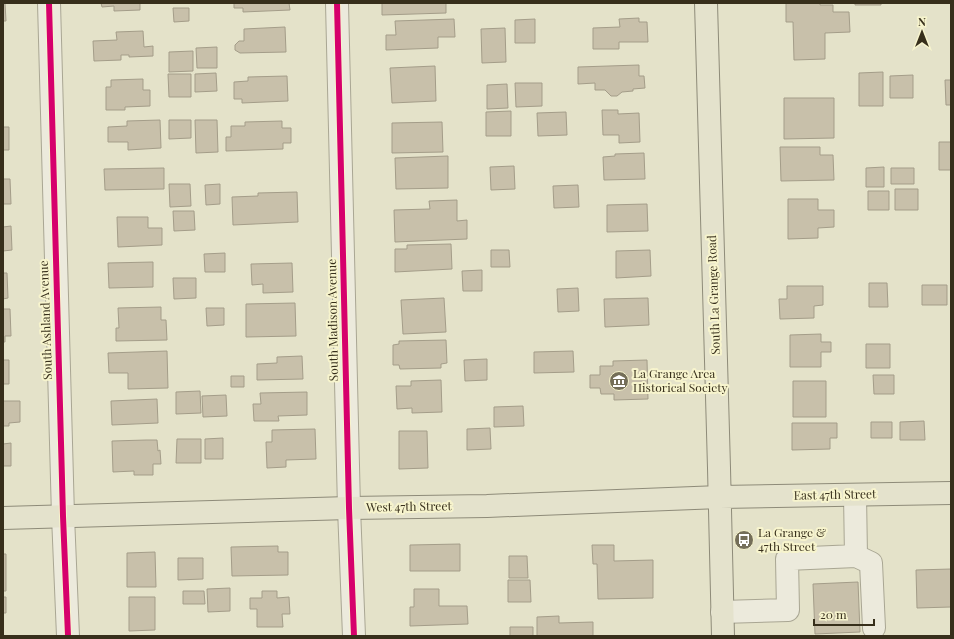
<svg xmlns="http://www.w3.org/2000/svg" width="954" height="639" viewBox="0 0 954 639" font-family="'Playfair Display',serif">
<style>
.building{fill:#c8c0aa;stroke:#a49d89}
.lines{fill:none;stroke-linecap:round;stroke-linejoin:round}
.minor-casing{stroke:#a9a693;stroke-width:24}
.major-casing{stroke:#8e8b79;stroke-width:24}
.minor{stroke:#eceadc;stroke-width:22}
.major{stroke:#e4e2cc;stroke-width:22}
.cycleway-casing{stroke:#f7f4cd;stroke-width:8}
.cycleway{stroke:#d6006c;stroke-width:6}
.labels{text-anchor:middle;stroke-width:4;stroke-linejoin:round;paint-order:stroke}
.street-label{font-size:12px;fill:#372f1b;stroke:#f7f4cd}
.poi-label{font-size:12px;fill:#372f1b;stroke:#f7f4cd;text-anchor:start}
</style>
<rect width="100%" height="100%" fill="#e4e2c9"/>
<path class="building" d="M3 3H5L6 21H3Z
M101 3H140V10L114 11V6L102 7Z
M234 3H289L290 10 243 12V8H234Z
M382 3H446V13L382 15Z
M786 3H820V5H833V12H849L850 32 825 33V59L794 60 793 22H786Z
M855 3H881V5H855Z
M173 8H189V21L174 22Z
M639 18V22H647L648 42H619V49H593V28L620 27 619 19Z
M454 19 455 37H438V48L386 50V35H396L395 21Z
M535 19V43H515V20Z
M285 27 286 52 240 53 235 50V45L239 41H244V29Z
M505 28 506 62 482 63 481 29Z
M143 31 144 47 153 46V56L129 57V55H121V60L94 61 93 41 117 40 116 32Z
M217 47V68H197L196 48Z
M193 51V71L169 72V52Z
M639 65V76H644L645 88 633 89V91L622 92 617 96H611L605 90H595V83L578 84V67Z
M435 66 436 101 392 103 390 68Z
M883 72V106H859V73Z
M216 73 217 91 195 92V74Z
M168 74H191V97H169Z
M913 75V98H890V76Z
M287 76 288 101 242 103V99H234V82L248 81V77Z
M143 79V90H150V106L125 107V110H106V87H111V80Z
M945 80H951V105H946Z
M515 83H542V106L516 107Z
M507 84 508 108 487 109V85Z
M784 98H834V138L784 139Z
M602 110H618V114L639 113 640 142 619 143V135H603Z
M511 111V136H486V112Z
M566 112 567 135 538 136 537 113Z
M160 120 161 148 128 150V142H108V127L127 126V121Z
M169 120H191V138L169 139Z
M195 120H217L218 152 196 153Z
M282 121V128H291V143H283V149L226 151V137H231V126H245V122Z
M442 122 443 152 392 153V123Z
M3 127H9V150H3Z
M939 142H951V170H939Z
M780 147H820V155H833L834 180 781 181Z
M644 153 645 179 604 180 603 157 615 156V154Z
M448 156V188L396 189 395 158Z
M514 166 515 189 491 190 490 167Z
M884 167V187H866V168Z
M164 168V189L105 190 104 169Z
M891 168H914V184H891Z
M3 179H10L11 204H3Z
M169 184H190L191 206 170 207Z
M220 184V204L206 205 205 185Z
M578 185 579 207 554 208 553 186Z
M895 189H918V210H895Z
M868 191H889V210H868Z
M297 192 298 222 233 225 232 197 258 196V193Z
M788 199H818V210H834V227L818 228V238L788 239Z
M457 200V221L467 220V239L395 242 394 210 430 209 429 201Z
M647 204 648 231 607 232V205Z
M173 211H194L195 230 174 231Z
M117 217H148V228H162V245L118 247Z
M11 226 12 250 3 251V227Z
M451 244 452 269 395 272V249H407V245Z
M491 250H509L510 267H491Z
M650 250 651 276 616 278V251Z
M225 253V272H205L204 254Z
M153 262V287L109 288 108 263Z
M292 263 293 292 263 293V284L252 285 251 264Z
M482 270V291H463L462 271Z
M3 273H7L8 298 3 299Z
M173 278H196V298L174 299Z
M869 283H887L888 307H869Z
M922 285H947V305H922Z
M787 286H823V305L814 306V318L780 319 779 299H787Z
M578 288 579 311 558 312 557 289Z
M444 298 446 332 403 334 401 300Z
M648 298 649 325 605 327 604 299Z
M295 303 296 336 246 337V304Z
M161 307V320H166L167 340 116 341V328H119L118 308Z
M206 308H224V325L207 326Z
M3 309H10L11 336H5V342H3Z
M821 334V342H831V352H821V367H790V335Z
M446 340 447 363 441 364V368L400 369 399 365H393V345L399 344V341Z
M866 344H890V368H866Z
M167 351 168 388 128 389V373H109L108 353Z
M573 351 574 372 534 373V352Z
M302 356 303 379 257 380V364L277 363V357Z
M487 359V380L465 381 464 360Z
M3 360H9V384H3Z
M647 360 648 399 614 400V394H601L600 388H590V375H600V366H613V361Z
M873 375H894V394H874Z
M231 376H244V387H231Z
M441 380 442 412 412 413V408L397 409 396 386H411V381Z
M793 381H826V417H793Z
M200 391 201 413 176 414V392Z
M307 392V415L278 416 279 421H254L253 404H261L260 393Z
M226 395 227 416 203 417 202 396Z
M157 399 158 423 112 425 111 401Z
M3 401H20V422L9 423V426H3Z
M523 406 524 426 494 427V407Z
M924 421 925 440H900V422Z
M871 422H892V438H871Z
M792 423H837V438H830V449L792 450Z
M490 428 491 449 467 450V429Z
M315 429 316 459 286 460V467L267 468 266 442H272V430Z
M399 431H427L428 468 399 469Z
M223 438V459H205V439Z
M177 439H201V463H176Z
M146 440H157L158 451 160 450 161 464H153V475H134V471L113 472 112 441Z
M11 443V466H3V444Z
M460 544V571H410V545Z
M592 545H614V561L653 560V598L598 599 597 564H593Z
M278 546V552H288V575L232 576 231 547Z
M155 552 156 587H127V553Z
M3 554H6V591H3Z
M509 556H527L528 578H509Z
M178 558H203V579L178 580Z
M951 569V607L917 608 916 570Z
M508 580H530L531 602H508Z
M858 582 860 632 815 634 813 584Z
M230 588V611L208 612 207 589Z
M414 589H439V606H467L468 624 410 626V607H414Z
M183 591H204L205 604H183Z
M262 591H277V598L289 597 290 614H282L283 627H257V609H250V598H262Z
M3 597H6V613H3Z
M129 597H155V630L129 631Z
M559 616V623L593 622V636H537V617Z
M510 627H533V636H510Z"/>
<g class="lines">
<defs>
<path id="minor" d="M49 3 63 516 68 636
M337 3 349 508 354 636
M856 556 871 563 874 628
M722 612 788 610 787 559 856 556 855 495"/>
<path id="major" d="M706 3 719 468 723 636
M3 518 349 508 487 506 720 497 951 493"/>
</defs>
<use href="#minor" class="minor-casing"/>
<use href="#major" class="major-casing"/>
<use href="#minor" class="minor"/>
<use href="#major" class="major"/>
<defs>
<path id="cycleway" d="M49 3 63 516 68 636
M337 3 349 508 354 636"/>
</defs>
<use href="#cycleway" class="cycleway-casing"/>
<use href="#cycleway" class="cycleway"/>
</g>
<defs>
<symbol id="museum-disc" viewBox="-11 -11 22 22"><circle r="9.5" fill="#746e58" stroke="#f7f4cd"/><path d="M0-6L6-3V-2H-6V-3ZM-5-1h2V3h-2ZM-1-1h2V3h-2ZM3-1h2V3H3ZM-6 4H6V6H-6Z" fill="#fff"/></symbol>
<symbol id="bus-disc" viewBox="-11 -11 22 22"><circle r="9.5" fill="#746e58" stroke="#f7f4cd"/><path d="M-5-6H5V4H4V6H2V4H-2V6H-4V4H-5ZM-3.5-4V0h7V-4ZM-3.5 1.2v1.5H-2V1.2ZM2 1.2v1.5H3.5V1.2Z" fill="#fff"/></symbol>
</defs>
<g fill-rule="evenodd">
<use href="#museum-disc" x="608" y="370" width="22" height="22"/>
<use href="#bus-disc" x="733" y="529" width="22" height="22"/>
</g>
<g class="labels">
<g class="street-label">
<text transform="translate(714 295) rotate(-92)" y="4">South La Grange Road</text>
<text transform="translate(46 320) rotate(-92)" y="4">South Ashland Avenue</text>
<text transform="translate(333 320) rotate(-91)" y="4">South Madison Avenue</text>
<text transform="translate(835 495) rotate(-1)" y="4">East 47th Street</text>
<text transform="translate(409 507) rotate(-1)" y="4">West 47th Street</text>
</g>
<g class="poi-label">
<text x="633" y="378">La Grange Area<tspan x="633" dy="14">Historical Society</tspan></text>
<text x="758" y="537">La Grange &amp;<tspan x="758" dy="14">47th Street</tspan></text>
</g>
</g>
<rect width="954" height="639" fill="none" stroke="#372f1b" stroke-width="8"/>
<g transform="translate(922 32)" stroke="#f7f4cd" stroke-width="3" paint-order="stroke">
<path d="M0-3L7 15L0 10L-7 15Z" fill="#372f1b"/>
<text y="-6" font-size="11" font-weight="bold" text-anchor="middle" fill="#372f1b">N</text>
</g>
<path d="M814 619v6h60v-6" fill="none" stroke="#372f1b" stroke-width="2"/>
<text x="820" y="619" font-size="12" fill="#372f1b" stroke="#f7f4cd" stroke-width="3" paint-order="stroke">20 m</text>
</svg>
